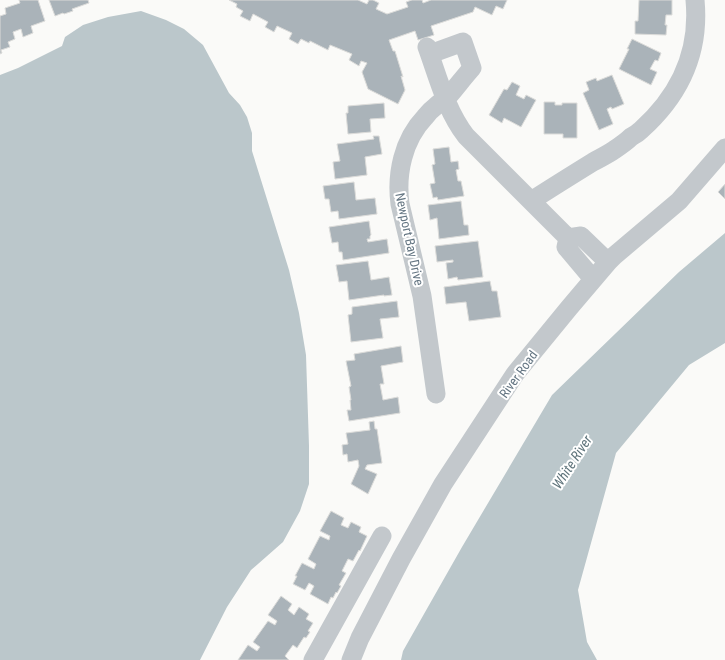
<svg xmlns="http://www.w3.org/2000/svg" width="725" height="660" viewBox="0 0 725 660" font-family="'Roboto Condensed',sans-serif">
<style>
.water{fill:#bbc7cb}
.building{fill:#aab3b9;stroke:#dcdcda}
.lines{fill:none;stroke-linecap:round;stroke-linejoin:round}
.minor{stroke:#c3c8cc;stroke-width:19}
.labels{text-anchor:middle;stroke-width:4;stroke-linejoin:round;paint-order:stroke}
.street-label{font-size:13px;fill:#657683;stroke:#fff}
.water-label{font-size:14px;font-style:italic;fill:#60757c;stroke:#fff}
</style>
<rect width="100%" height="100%" fill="#fafaf8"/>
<path class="water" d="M141 11 166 20 184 29 203 45 229 93 240 105 247 117 252 133V151L289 270 299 313 306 355 309 446V484L300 511 283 542 251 570 227 607 200 660H0V75L18 68 62 46 65 37 83 25 108 17Z
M725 233V343L689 365 616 453 578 590 587 642 597 660H401L403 651 462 547 552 395 679 272Z"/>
<path class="building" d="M19 0H38L45 21 31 26 33 33 23 37 21 29 13 32 15 39 8 42 10 47 1 50 2 53 0 54V16L6 14 5 8 20 3Z
M49 0H88L89 3 72 9 73 11 64 14 63 13 55 16Z
M229 0H358L367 4 369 0H373L379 3 376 9 387 14 408 7 406 2 412 0H422L423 3 431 0H507L503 9 496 6 492 15 475 7 473 12 431 26 434 35 418 40 415 31 389 40 393 51H395L403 77 401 76 405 90 398 104 368 89 362 72 367 63 361 61 359 66 349 60 352 54 330 45 328 50 310 41 309 43 301 39 298 44 289 39 292 33 277 26 274 32 265 27 268 22 253 14 250 21 240 16 243 11 236 7 237 4Z
M639 0H672V15H666L665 25H667L666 35 635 34V21H638Z
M632 39 661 53 658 61 655 60 650 69 657 72 651 85 619 69 629 49H627Z
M612 75 624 104 612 109 611 107 607 109 613 124 599 130 583 93 589 90 586 82 596 78 597 81Z
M512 82 520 86 516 95 524 99 526 95 536 100 521 127 504 118 502 123 489 115 504 89 507 90Z
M544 102H555V105H562V103H577V138H563V134H544Z
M384 103 385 118 370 119 371 132 348 134 346 113H348V106Z
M373 136H379L382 154 365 157 367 175 335 179 333 162 340 161 337 144 374 139Z
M449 147 451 162 458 161 459 169 456 170 458 181H461L464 196 438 200 437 197 433 198 430 184 435 183 432 165 435 164 433 149Z
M354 182 356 200 375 198 377 214 339 219 338 211 331 212 329 199H325L323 186Z
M725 184V199L718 192Z
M461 201 464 225H468L469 235 439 239 437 218 430 220 428 205Z
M369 221 371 235 370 236V239H367L368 242 387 239 389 253 343 260 342 252H339L338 242 332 243 329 227Z
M478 241 483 277 458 280 457 277 448 279 446 263 453 262V260L437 262 435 246Z
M368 261 371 280 389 277 392 295 384 296V295L349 300 347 281 339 282 336 265Z
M490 281 492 291H497L501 317 469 321 466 302 446 304 444 287Z
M397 301 399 317 380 319 383 338 351 342 348 315 352 314V307Z
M401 346 403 362 381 366 384 384H380L383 400 398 397 400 413 349 421 347 410H351L350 400H351L349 387 351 386 346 361 355 360 354 354Z
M374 421 375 429H377L382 463 367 465 365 469 377 474 368 494 351 484 359 466 358 460 348 462 347 454 343 455 342 445 348 444 346 433 370 430 369 422Z
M331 511 344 518 341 525 348 528 351 522 361 527 359 532 367 536 360 551 359 550 353 561 348 559 342 571 346 573 339 585 341 586 337 593 336 592 333 598 331 597 328 604 310 594 314 586 309 583 305 590 293 584 297 576H295L302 563 314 569 316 564 308 559 320 536 329 540 330 536 320 531Z
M281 596 292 604 288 610 294 615 299 607 309 614 306 619 313 623 308 631 310 632 306 638 304 637 297 648 293 645 285 656 289 660H238L248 645 257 651 260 647 253 642 268 621 275 625 277 621 268 615Z"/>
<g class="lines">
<path class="minor" d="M427 47C438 77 446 110 466 136L568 238
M430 54 463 42 472 68C463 78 455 89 446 99 443 101 439 103 436 106 432 109 428 113 425 117 403 140 396 174 400 204L422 296 436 394
M531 201C551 188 572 175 593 162 600 158 607 155 614 150 620 146 626 142 631 137 635 135 638 133 641 130 680 95 700 52 695 0
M568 238 566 247 593 279
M568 238 581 236 608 262
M313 660 382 536
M351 660 360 638 401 559 443 484 515 374 569 308 608 262 614 256 679 201 725 148"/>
</g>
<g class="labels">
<g class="street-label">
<text transform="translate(410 239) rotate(78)" y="5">Newport Bay Drive</text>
<text transform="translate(518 374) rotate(-54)" y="5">River Road</text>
</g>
<g class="water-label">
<text transform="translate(572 462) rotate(-57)" y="5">White River</text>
</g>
</g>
</svg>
